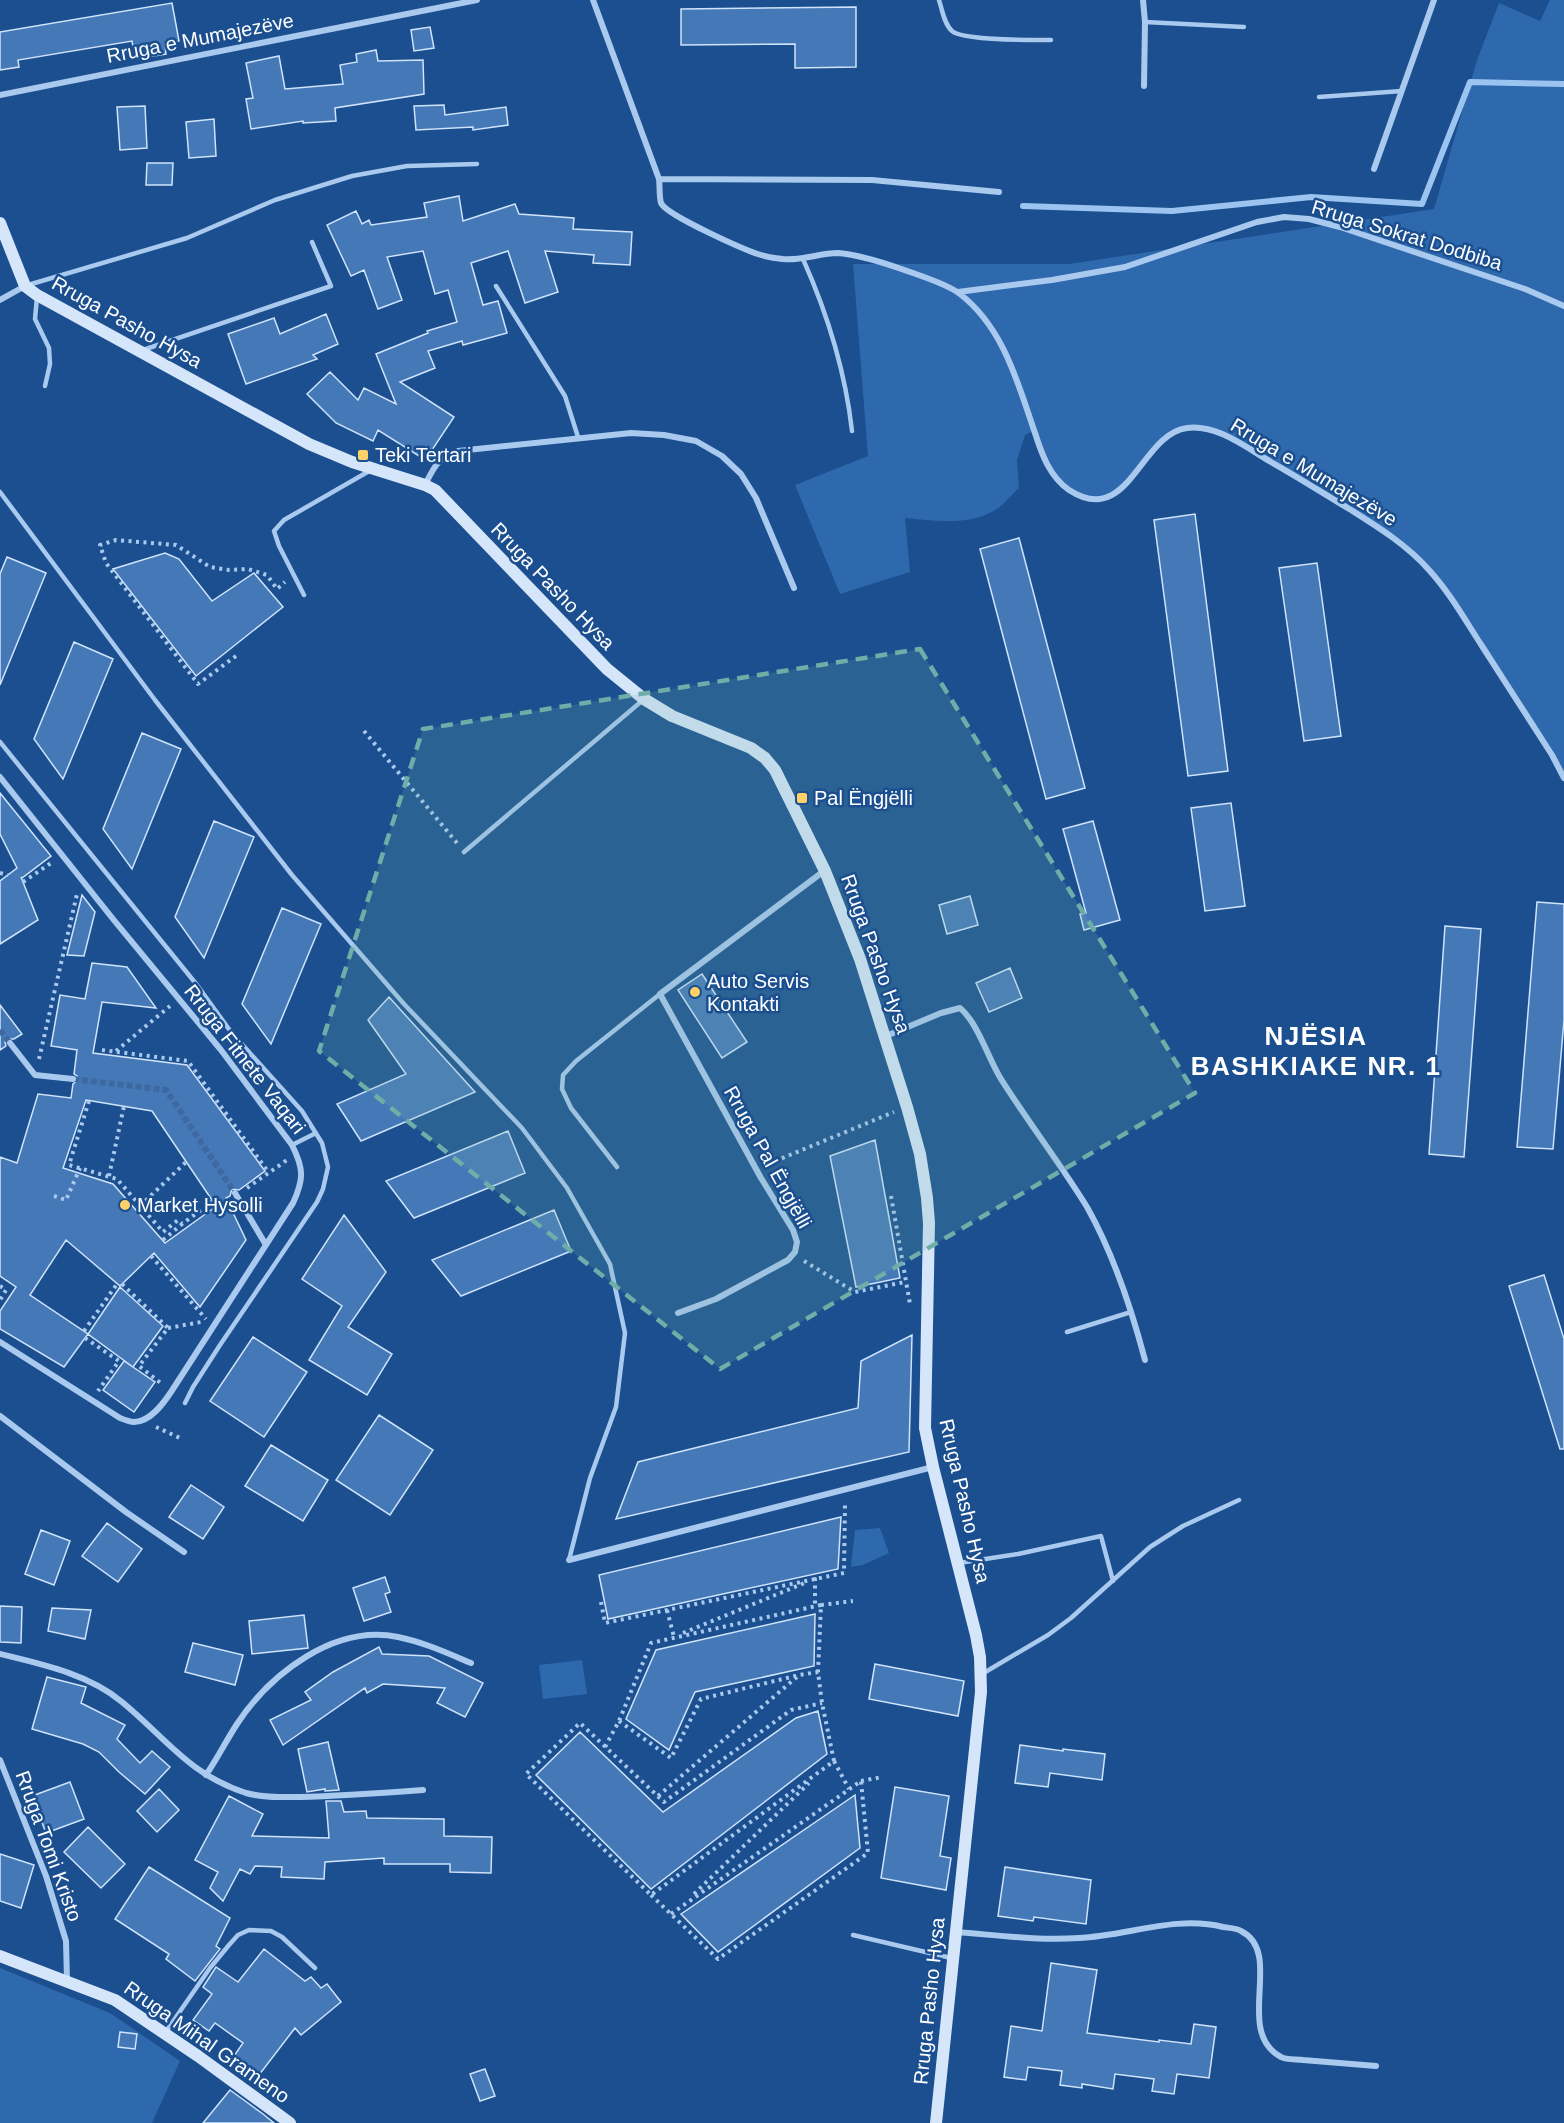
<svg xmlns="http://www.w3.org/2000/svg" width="1564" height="2123" viewBox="0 0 1564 2123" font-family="Arial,sans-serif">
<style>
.green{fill:#2e69ad}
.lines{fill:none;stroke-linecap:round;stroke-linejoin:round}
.stream{stroke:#9cc4f0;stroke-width:6}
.building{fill:#4478b7;stroke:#cfe3fa;stroke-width:1.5;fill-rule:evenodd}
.street-tunnel{stroke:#3d69a0;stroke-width:6;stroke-dasharray:6 3;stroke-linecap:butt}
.path{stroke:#a9c9ee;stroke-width:4;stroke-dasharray:3 4.5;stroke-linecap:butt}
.lane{stroke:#a9c9ee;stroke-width:4.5}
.street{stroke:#a9c9ee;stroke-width:6}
.secondary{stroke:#d6e6fa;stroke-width:12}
.marked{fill:#6fada8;fill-opacity:0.2;stroke:#6fada8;stroke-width:4.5;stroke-dasharray:12 8;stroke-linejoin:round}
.poi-dot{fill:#ffd166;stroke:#1b4f8f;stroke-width:2}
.labels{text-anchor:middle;stroke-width:5;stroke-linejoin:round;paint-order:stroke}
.street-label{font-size:20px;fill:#fff;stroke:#1b4f8f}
.poi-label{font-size:20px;fill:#fff;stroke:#1b4f8f;text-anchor:start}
.district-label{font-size:26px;font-weight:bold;letter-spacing:1.5px;fill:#fff;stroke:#1b4f8f}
</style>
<rect width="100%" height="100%" fill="#1b4f8f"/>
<path class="green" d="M1550 0H1564V778L1552 755 1428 568 1365 519 1218 433 1203 428 1173 432 1135 475 1106 498H1088L1070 491 1056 478 1033 431 1025 435 1017 460 1019 488C1013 493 1008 500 1002 505 977 527 935 521 905 518L910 572 840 594 795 485 868 456 853 264H1069L1434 209 1477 60 1499 3 1540 21Z
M880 1528 889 1553 863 1565 851 1567 855 1530Z
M582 1660 587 1694 543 1699 539 1665Z
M0 1968 110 2013 180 2061 152 2123H0Z"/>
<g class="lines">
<path class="stream" d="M1023 206 1172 211 1311 197 1422 204 1470 82 1564 84"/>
</g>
<path class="building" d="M172 3 179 41 165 44 166 54 135 59 132 41 18 60 19 67 0 70V32Z
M856 7V67L795 68V44L681 45V9Z
M430 27 434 48 414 51 411 30Z
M376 50 378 61 423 60 424 94 335 108 336 121 303 123V121L251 129 246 99 253 98 246 63 279 56 285 89 343 84 340 65 357 62 356 54Z
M444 105 445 115 506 107 508 125 473 130V127L416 130 414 106Z
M145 106 147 148 120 150 117 107Z
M214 119 216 156 189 158 186 122Z
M147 163H173L172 185H146Z
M459 196 463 221 515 204 519 214 574 218 573 229 632 232 630 265 593 263 594 255 545 251 558 292 525 303 508 251 471 263 483 305 498 301 507 333 463 345 462 341 428 351 435 368 400 382 454 417 432 450 426 446 419 456 378 430 373 441 336 423 307 394 330 372 358 400 364 388 396 404 376 354 428 333 427 331 457 322 448 290 435 294 423 251 387 257 402 300 378 309 364 270 351 276 327 225 356 211 362 224 369 220 371 225 427 217 424 203Z
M326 314 338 344 313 355 317 359 246 384 228 334 274 318 280 334Z
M1195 514 1228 771 1188 776 1154 520Z
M1019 538 1085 788 1046 799 980 549Z
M165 553 179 559 212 601 254 573 283 607 196 676 113 569Z
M7 557 46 573 0 685V574Z
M1317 563 1341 736 1304 741 1279 568Z
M74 642 113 659 63 779 34 739Z
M142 733 181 749 132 869 103 829Z
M0 793 51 856 22 878 21 877 38 920 0 944V881L17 868 0 834Z
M1231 803 1245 906 1205 911 1191 808Z
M214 821 254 837 204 958 175 917Z
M1093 821 1120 920 1084 930 1080 914 1086 913 1063 829Z
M82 895 95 912 84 956 67 955Z
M970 896 978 925 947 934 939 905Z
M1537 902 1564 904V1020L1553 1149 1517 1147Z
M282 908 321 924 271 1044 242 1004Z
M1445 926 1481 929 1464 1157 1429 1154Z
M92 963 127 967 156 1008 102 1002 93 1053 187 1065 265 1171 239 1190 232 1189 230 1196 226 1198 246 1240 200 1307 154 1253 120 1286 66 1240 30 1295 88 1334 64 1367 0 1329V1311L16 1287 0 1276V1157L17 1163 38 1094 71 1098 73 1084 78 1080 77 1076 74 1074 77 1050 51 1046 60 995 85 999ZM86 1100 152 1111 216 1206 218 1205 165 1243 113 1184 63 1168Z
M1010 968 1022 998 989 1012 976 983Z
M702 974 747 1042 722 1058 678 990Z
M389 997 475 1092 361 1141 337 1104 406 1074 368 1020Z
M0 1005 22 1034 14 1039H7L5 1042 6 1046 0 1050Z
M508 1131 525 1173 414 1218 386 1181Z
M875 1140 900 1278 856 1287 830 1156Z
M554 1210 571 1251 461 1296 432 1260Z
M344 1215 386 1272 348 1327 392 1354 367 1395 309 1360 342 1306 302 1279Z
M1544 1275 1564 1339V1449H1560L1509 1286Z
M120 1287 163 1326 133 1367 88 1334Z
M912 1335 909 1452 616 1519 638 1462 858 1408 861 1361Z
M253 1337 307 1372 264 1437 210 1401Z
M124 1361 155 1382 134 1412 103 1390Z
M379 1415 433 1450 390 1515 336 1480Z
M271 1445 328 1480 303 1521 245 1486Z
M191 1485 224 1507 203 1539 169 1517Z
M841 1517 838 1569 608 1619 599 1575Z
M107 1523 142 1549 118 1582 82 1556Z
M41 1530 70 1541 54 1585 25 1574Z
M385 1577 390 1592 385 1594 391 1612 364 1621 353 1588Z
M0 1606 22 1607 21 1643 0 1642Z
M52 1608 91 1610 85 1639 48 1631Z
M815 1614 814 1666 695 1692 669 1750 626 1719 656 1650Z
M304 1615 308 1648 252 1654 249 1621Z
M193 1643 243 1655 235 1685 185 1672Z
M379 1647 382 1654 429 1656 483 1683 465 1717 437 1703 445 1688 383 1684 367 1693 365 1688 283 1745 270 1720 311 1700 305 1692 333 1672Z
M875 1664 964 1681 958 1716 869 1699Z
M47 1677 86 1687 81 1703 125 1725 117 1739 140 1763 152 1751 170 1767 145 1794 119 1772 99 1752 83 1744 32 1729Z
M818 1711 827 1754 651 1889 536 1775 580 1732 663 1812 796 1718Z
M328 1742 339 1790 325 1791V1789L307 1792 298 1749Z
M1020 1745 1063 1751V1749L1105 1754 1102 1780 1050 1773 1048 1787 1015 1783Z
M70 1782 84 1819 46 1833 32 1796Z
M895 1787 949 1796 940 1856 951 1858 946 1890 881 1878Z
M159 1789 179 1810 157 1832 137 1811Z
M855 1795 860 1848 718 1952 681 1914Z
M229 1796 263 1814 252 1836 329 1838 326 1801H341L344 1812 366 1811 367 1818 444 1819V1836L492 1837 491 1873 450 1872V1864H384V1858L325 1862 324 1879 281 1877 282 1867 255 1866 250 1874 240 1869 223 1901 210 1888 218 1872 195 1860Z
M88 1827 125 1864 101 1888 64 1852Z
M0 1854 34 1865 21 1908 0 1901Z
M149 1867 230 1918 216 1946 220 1949 195 1981 166 1959 169 1954 115 1919Z
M1005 1867 1091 1880 1086 1924 1034 1917 1033 1921 998 1916Z
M264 1949 305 1981 311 1977 321 1988 327 1984 341 2002 301 2035 295 2028 259 2075 234 2056 243 2043 215 2023 209 2031 193 2020 212 1994 203 1987 216 1967 238 1982Z
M1051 1963 1097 1970 1087 2033 1159 2042V2040L1191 2044 1194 2024 1216 2027 1209 2078 1177 2074 1174 2094 1152 2091 1154 2079 1115 2074 1113 2089 1082 2084V2088L1060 2085 1062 2071 1028 2067 1026 2080 1004 2077 1011 2026 1042 2031Z
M120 2032 137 2034 135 2049 118 2047Z
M485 2069 495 2096 480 2101 470 2074Z
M230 2090 263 2114 274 2123H203Z"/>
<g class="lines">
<path class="street-tunnel" d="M0 1030 10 1043
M73 1079 166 1090 235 1193"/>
<path class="path" d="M236 656 198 684 106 563 100 545 116 540 176 545 210 567 229 570 248 569 267 575 277 589 285 582
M364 731 457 843
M0 873 8 875
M23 882 54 861
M102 1050 188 1061 269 1173
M116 1051 170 1006
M39 1059 77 894
M89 1101 69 1165 117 1179 163 1232 178 1220 182 1224 213 1201
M768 1164 894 1112
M109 1176 124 1106
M247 1188 287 1160
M54 1196 66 1200 80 1168
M891 1196 910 1304
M140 1206 186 1162
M163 1240 182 1224
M151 1256 206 1319
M804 1261 855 1292 905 1282
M122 1284 168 1328 139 1366 162 1384
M0 1286 6 1290 0 1300
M168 1328 201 1322
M84 1331 117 1284
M85 1338 119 1361 98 1391
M156 1427 180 1438
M814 1579H815V1606
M601 1602 605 1623 844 1573 845 1503
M821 1605 853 1601
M667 1610 674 1637
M683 1633 807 1582
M619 1721 671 1758 701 1699 799 1675 818 1672
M605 1747 619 1721 651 1643 821 1605 818 1672 822 1703 834 1761 651 1895 526 1774 580 1723 664 1802 791 1710 822 1703
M834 1761 849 1789
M861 1781 882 1777
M658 1796 798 1676
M694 1894 809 1783
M651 1895 718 1959 868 1853 861 1781 671 1914"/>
<path class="lane" d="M939 0C942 9 944 24 952 31 963 41 1032 40 1051 40
M1145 22 1244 27
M1319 97 1402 91
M803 259C828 315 845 369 852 431
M28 285 187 238 275 200 352 176 407 166 477 164
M496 286 565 396 578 437
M37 297 35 319 49 348 50 364 45 386
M143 350 331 286 312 242
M0 492 155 700 292 875 404 1004 522 1128 567 1188 610 1264 625 1333 616 1407 590 1478 569 1560
M304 595 279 546 274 531 284 520 371 470
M0 742 197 985 231 1032 302 1111 322 1143 328 1167 323 1189 317 1202 220 1345 193 1387 185 1403
M464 852 643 700
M292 1145 316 1133
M617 1167 571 1108 562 1089 563 1075 576 1061 660 994
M1067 1332 1131 1312
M959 1563 1018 1554 1101 1536 1113 1581
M982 1674 1048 1635 1071 1618 1150 1547 1183 1526 1239 1500
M853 1935 951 1958
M165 2033 210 1968 229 1945 238 1935 249 1930 271 1931 282 1937 315 1968"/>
<path class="street" d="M593 0 659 179C660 186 659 197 661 203 666 215 750 253 765 256 770 258 777 258 783 259 802 261 819 253 838 253 861 255 888 264 910 272 924 277 949 285 960 294 1004 328 1018 384 1035 433 1042 455 1050 477 1069 490 1129 529 1140 434 1187 428 1217 424 1247 448 1271 462 1298 477 1324 494 1351 510 1378 527 1407 545 1429 570 1450 593 1465 620 1482 646 1505 682 1528 718 1552 755L1564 778
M1143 0 1145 22 1144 86
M0 95 477 0
M1374 169 1434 0
M659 179 872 180 999 192
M958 292 1052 280 1125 267 1257 222 1284 217 1309 219 1340 227 1525 289 1564 306
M0 300 25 286
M425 485C435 465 437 459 458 451L631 433 664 435 696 441 722 456 741 474 756 498 794 588
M0 777 113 919 221 1050 292 1145C304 1169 304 1179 293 1203L171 1392C163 1404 150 1422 134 1422 130 1422 125 1420 120 1418L0 1342
M886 1036 941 1013 960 1008C978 1023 988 1058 1001 1079 1028 1122 1060 1163 1087 1207 1114 1255 1131 1307 1145 1360
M10 1043 35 1075 73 1079
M235 1193 266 1245
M678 1313 716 1299 788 1260 795 1252 797 1242 793 1230 761 1178 660 994 824 871
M0 1416 126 1512 184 1552
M569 1560 933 1467
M0 1654C41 1664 89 1674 122 1702 166 1738 188 1774 246 1793 263 1798 283 1797 300 1797 341 1796 382 1793 423 1790
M0 1760 46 1876 66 1941 67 1981
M206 1775C217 1759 226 1741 237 1724 270 1674 334 1624 398 1637 423 1642 447 1653 471 1663
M956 1932C997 1935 1038 1941 1079 1938 1127 1936 1175 1915 1223 1927 1229 1928 1236 1928 1241 1931 1285 1953 1233 2031 1281 2057 1286 2060 1297 2059 1303 2060 1327 2062 1352 2064 1376 2066"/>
<path class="secondary" d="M0 223 25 286 37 295 309 444 352 462 425 485 435 490 607 669 644 699 672 716 751 748 765 758 775 770 825 871 860 959 907 1107 920 1154 927 1198 929 1223 925 1428 933 1467 976 1635 980 1657 981 1692 936 2123
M0 1956 115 2000 198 2056 290 2123"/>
</g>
<path class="marked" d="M920 649 1195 1093 720 1369 319 1051 423 729Z"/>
<g class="poi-dot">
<rect x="357" y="449" width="12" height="12" rx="3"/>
<rect x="796" y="792" width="12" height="12" rx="3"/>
<circle cx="695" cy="992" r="6"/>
<circle cx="125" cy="1205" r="6"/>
</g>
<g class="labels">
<g class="street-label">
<text transform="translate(200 38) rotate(-11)" y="7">Rruga e Mumajezëve</text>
<text transform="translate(1407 235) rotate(17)" y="7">Rruga Sokrat Dodbiba</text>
<text transform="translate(127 322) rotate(29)" y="7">Rruga Pasho Hysa</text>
<text transform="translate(1314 472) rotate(31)" y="7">Rruga e Mumajezëve</text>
<text transform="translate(553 586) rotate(46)" y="7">Rruga Pasho Hysa</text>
<text transform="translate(876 954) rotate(70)" y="7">Rruga Pasho Hysa</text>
<text transform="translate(245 1059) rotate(52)" y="7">Rruga Fitnete Vaqari</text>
<text transform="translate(768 1157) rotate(61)" y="7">Rruga Pal Ëngjëlli</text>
<text transform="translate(965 1501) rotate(77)" y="7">Rruga Pasho Hysa</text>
<text transform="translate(49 1846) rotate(70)" y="7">Rruga Tomi Kristo</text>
<text transform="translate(929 2001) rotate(-84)" y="7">Rruga Pasho Hysa</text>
<text transform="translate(207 2042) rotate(35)" y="7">Rruga Mihal Grameno</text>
</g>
<g class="poi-label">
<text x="375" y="462">Teki Tertari</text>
<text x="814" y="805">Pal Ëngjëlli</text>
<text x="707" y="988">Auto Servis<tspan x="707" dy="23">Kontakti</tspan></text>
<text x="137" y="1212">Market Hysolli</text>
</g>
<g class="district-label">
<text x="1316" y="1045">NJËSIA<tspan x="1316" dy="30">BASHKIAKE NR. 1</tspan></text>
</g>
</g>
</svg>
